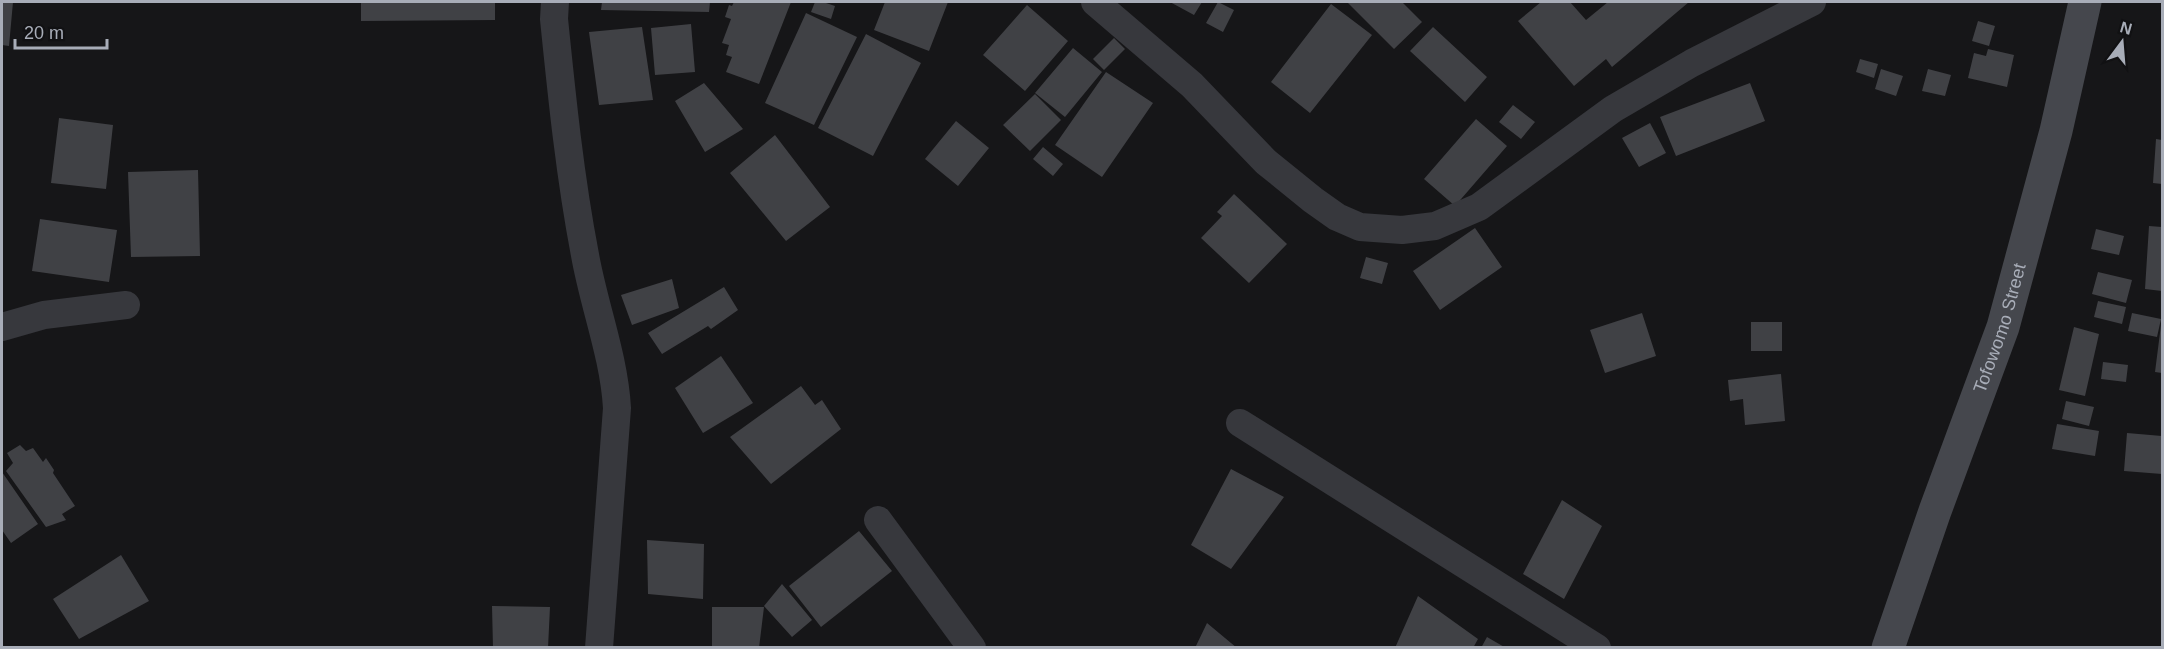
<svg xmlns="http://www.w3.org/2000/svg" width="2164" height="649" viewBox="0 0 2164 649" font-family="Arial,sans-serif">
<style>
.building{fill:#404145}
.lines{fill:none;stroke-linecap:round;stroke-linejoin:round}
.street{stroke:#37383d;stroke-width:28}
.secondary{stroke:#45474d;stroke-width:33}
.labels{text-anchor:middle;stroke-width:4.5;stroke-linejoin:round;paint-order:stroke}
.street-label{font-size:18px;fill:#a8adb8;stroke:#111113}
</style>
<rect width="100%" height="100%" fill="#161618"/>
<path class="building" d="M2 2H13L9 46 2 45Z
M361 2H495V20L361 21Z
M602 2H710L709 12 601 10Z
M734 2H791L759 84 726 72 732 57 726 55 729 45 722 43 731 19 725 17 729 5 732 6Z
M815 2H823L835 6 831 19 811 12Z
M885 2H948L929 51 874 30Z
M1170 2H1202L1194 15Z
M1218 2 1234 10 1223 32 1206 23Z
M1347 2H1402L1422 22 1394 49Z
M1541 2H1570L1586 20 1608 2H1689L1612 67 1606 59 1574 86 1518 21Z
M1331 4 1372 35 1310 113 1271 82Z
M1027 5 1068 41 1025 91 983 55Z
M806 13 857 37 814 125 765 103Z
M1978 21 1995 26 1989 46 1972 41Z
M691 24 695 72 655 75 651 28Z
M642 27 653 100 599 105 589 32Z
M1433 27 1487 77 1465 102 1410 51Z
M866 34 921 63 873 156 818 128Z
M1114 38 1125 49 1104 70 1093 59Z
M1073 48 1102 72 1065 117 1035 93Z
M1988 49 2014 55 2007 87 1968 78 1974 53 1986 56Z
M1860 59 1878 64 1874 78 1856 72Z
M1881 69 1903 76 1896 96 1875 89Z
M1928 69 1951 75 1945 96 1922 91Z
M1106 72 1153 103 1102 177 1055 145Z
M704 83 743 129 705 152 675 101Z
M1750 83 1765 121 1676 156 1660 117Z
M1035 94 1061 120 1030 151 1003 125Z
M1513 105 1535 122 1521 139 1499 122Z
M59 118 113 125 106 189 51 183Z
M1476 119 1507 146 1455 206 1424 179Z
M956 121 989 148 958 186 925 159Z
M1650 123 1666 153 1639 167 1622 138Z
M775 135 830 207 786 241 730 173Z
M2156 139 2162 140V184L2153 183Z
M1043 147 1063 164 1053 176 1033 159Z
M198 170 200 256 131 257 128 172Z
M1234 194 1287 244 1249 283 1201 238 1222 216 1217 212Z
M40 219 117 230 109 282 32 271Z
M2149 226 2162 227V291L2145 289Z
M1475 228 1502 267 1440 310 1413 271Z
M2096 229 2124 236 2119 255 2091 249Z
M1366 257 1388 263 1382 284 1360 278Z
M2098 272 2132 280 2126 303 2092 294Z
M672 279 679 308 632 325 621 295Z
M724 287 738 310 711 329 708 326 662 354 648 333Z
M2098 301 2126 307 2122 324 2094 317Z
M1642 313 1656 356 1605 373 1590 330Z
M2132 313 2161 319 2157 337 2128 331Z
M1751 322H1782V351H1751Z
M2161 325H2162V373L2155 372Z
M2074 327 2099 334 2085 396 2059 390Z
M721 356 753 403 703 433 675 388Z
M2103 362 2128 365 2126 382 2101 379Z
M1781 374 1785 421 1745 425 1743 399 1730 401 1728 380Z
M801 386 815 405 822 400 841 429 771 484 730 437Z
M2066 401 2094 407 2089 426 2062 419Z
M2057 424 2099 431 2095 456 2052 449Z
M2127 433 2162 436V474L2124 471Z
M20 445 26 451 33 448 43 462 46 458 54 470 53 473 75 506 62 514 66 520 46 527 6 471 13 463 7 453Z
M1231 469 1284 497 1231 569 1191 545Z
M2 472 38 524 11 543 2 530Z
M1562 500 1602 526 1564 599 1523 574Z
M859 531 892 571 821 627 789 586Z
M647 540 704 544 703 599 648 594Z
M121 555 149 601 79 639 53 599Z
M782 584 812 620 792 637 764 606Z
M1418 596 1478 639 1473 648H1395Z
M492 606 550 607 548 648H493Z
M712 607H764L759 648H712Z
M1207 623 1237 648H1195Z
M1487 637 1506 648H1481Z"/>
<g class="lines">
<path class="street" d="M555 2 554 19C562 98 570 177 585 255 594 306 614 356 617 408L599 648
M1095 2 1192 85 1266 162 1313 200 1337 217 1360 227 1402 230 1435 226 1479 207 1613 109 1692 63 1812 2
M2 327 44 315 126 305
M1240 423 1597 648
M878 520 972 648"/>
<path class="secondary" id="s1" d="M1888 648 1935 511 2003 327 2056 131 2085 2"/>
</g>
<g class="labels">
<g class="street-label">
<text dy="6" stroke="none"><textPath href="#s1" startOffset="339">Tofowomo Street</textPath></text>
</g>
</g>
<rect width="2164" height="649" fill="none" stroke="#a8adb8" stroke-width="6"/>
<g transform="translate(2122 42) rotate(16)" stroke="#111113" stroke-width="4.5" paint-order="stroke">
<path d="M0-4.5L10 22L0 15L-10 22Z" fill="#a8adb8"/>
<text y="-9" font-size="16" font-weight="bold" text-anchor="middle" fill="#a8adb8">N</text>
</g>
<path d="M15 39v9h92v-9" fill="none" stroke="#a8adb8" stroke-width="3"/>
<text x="24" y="39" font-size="18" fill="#a8adb8" stroke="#111113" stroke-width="4.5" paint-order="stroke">20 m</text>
</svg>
